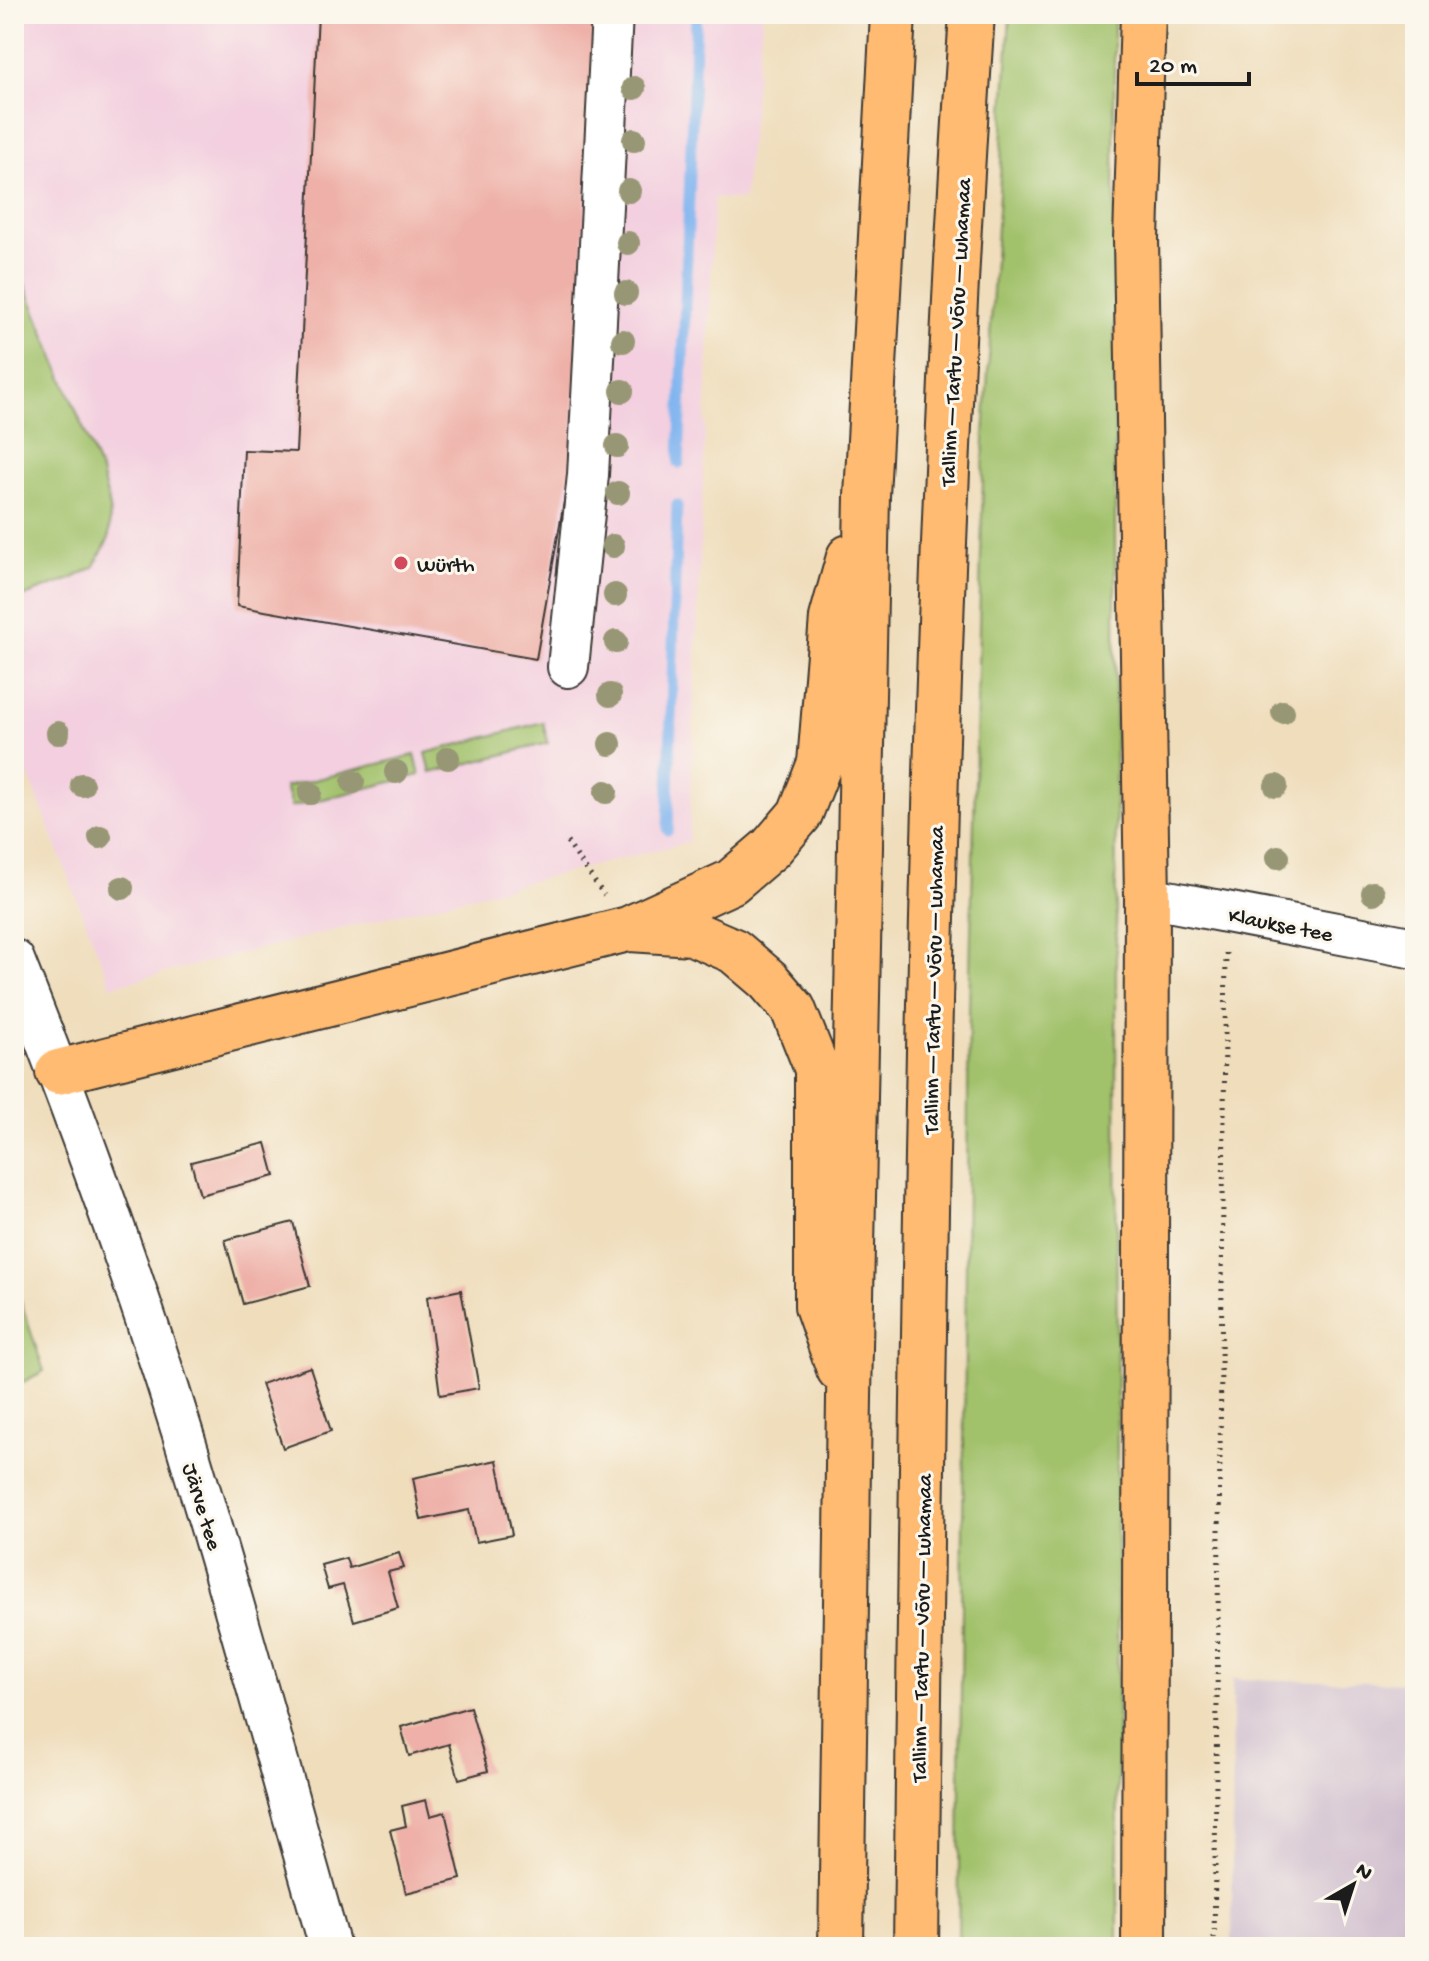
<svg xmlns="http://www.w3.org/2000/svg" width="1429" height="1961" viewBox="0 0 1429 1961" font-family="'Gochi Hand',sans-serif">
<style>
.built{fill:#f3cfdf}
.industrial{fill:#cfbdce}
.green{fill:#a1c16a;stroke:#5e6e43;stroke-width:2}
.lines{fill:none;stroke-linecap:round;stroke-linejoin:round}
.stream{stroke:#82b5ef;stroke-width:11}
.building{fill:#eeb0a8}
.minor-casing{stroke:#3c3934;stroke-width:44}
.highway-casing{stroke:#3c3934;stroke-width:48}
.path{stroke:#3c3934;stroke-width:5;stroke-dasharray:2 6;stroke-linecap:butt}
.minor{stroke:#fff;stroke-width:40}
.highway{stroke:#ffbb71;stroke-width:44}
.tree{fill:#989775}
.poi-dot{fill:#d1495b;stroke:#fbf7ec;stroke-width:3}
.labels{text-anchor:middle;stroke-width:6;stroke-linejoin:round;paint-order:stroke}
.street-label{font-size:22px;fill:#1c1c1c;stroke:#fbf7ec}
.poi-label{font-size:22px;fill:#1c1c1c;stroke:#fbf7ec;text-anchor:start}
</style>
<rect width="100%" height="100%" fill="#fbf7ec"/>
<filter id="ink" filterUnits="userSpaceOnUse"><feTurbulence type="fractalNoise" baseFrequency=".0125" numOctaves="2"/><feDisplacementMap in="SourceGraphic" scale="16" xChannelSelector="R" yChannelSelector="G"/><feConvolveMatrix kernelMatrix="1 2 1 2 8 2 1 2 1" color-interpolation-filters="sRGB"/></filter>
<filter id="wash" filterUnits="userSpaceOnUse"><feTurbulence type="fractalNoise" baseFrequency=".006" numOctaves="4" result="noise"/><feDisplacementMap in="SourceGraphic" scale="32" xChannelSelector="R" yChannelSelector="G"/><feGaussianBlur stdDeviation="1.8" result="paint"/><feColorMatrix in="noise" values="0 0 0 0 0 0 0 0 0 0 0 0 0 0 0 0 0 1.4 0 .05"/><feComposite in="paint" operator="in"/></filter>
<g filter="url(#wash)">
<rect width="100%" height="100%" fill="#efddbb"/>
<path class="built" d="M14 14H763L744 200 714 198 689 842 111 986 14 738Z"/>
<path class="industrial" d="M1233 1679 1415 1683V1947H1232Z"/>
<path class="green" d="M1010 14H1114L1118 1947H958L969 1008 984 437Z
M14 258 101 472 110 508 109 538 94 567 73 578 14 600Z
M543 722 548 743 431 773 426 753Z
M415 755 420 775 291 807 285 787Z
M14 1281 44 1371 14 1387Z"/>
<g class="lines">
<path class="stream" d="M679 463 696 14
M668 830 677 505"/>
</g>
<g id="blocks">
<path class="building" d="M318 14H596L571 462 536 659 237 606 244 450 296 452Z
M266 1143 275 1176 200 1195 191 1162Z
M293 1222 310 1286 243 1304 225 1240Z
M461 1290 479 1388 440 1395 427 1297Z
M310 1367 331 1431 283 1448 261 1384Z
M497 1460 512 1535 476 1542 469 1510 421 1520 413 1478Z
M399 1553 404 1568 388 1572 398 1608 354 1621 343 1585 328 1589 321 1565 346 1558 349 1568Z
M470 1707 488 1771 459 1779 449 1744 409 1756 401 1727Z
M426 1800 430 1816 445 1812 461 1879 406 1893 390 1830 406 1826 402 1806Z"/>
</g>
</g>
<g filter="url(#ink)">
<use href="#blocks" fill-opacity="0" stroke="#3c3934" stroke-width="2"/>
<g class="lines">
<defs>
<path id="minor" d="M568 667 588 475 612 14
M1147 897 1415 948
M14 960C85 1139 150 1320 204 1504 248 1651 288 1799 330 1947"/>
<path id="highway" d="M1143 14 1136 239 1147 897 1144 1947
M630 929 692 933 734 951 768 980 793 1009 817 1069V1306L839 1369
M58 1072 628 929 731 882 771 848 800 814 820 763 832 618 849 557
M841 1947 849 1398 867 496 893 14
M916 1947C924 1302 928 657 972 14"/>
</defs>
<use href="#minor" class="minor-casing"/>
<use href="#highway" class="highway-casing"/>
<path class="path" d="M567 842 604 895
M1214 1947 1226 952"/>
<use href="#minor" class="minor"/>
<use href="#highway" class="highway"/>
</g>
<g class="tree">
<circle cx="634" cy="88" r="12"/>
<circle cx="634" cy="140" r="12"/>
<circle cx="629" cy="191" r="12"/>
<circle cx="628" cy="243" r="12"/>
<circle cx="626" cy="293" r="12"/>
<circle cx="623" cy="341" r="12"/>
<circle cx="622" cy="391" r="12"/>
<circle cx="617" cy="446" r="12"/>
<circle cx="618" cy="493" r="12"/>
<circle cx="613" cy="546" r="12"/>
<circle cx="615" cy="595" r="12"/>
<circle cx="616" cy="642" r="12"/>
<circle cx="610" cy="695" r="12"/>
<circle cx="1283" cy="712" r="12"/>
<circle cx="58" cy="733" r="12"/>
<circle cx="610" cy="744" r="12"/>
<circle cx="448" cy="758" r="12"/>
<circle cx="396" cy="772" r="12"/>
<circle cx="353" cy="782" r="12"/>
<circle cx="82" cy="785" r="12"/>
<circle cx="1276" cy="786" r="12"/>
<circle cx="606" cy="792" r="12"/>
<circle cx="310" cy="793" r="12"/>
<circle cx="100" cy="837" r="12"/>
<circle cx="1278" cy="857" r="12"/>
<circle cx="122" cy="888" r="12"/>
<circle cx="1373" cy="893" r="12"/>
</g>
</g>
<circle class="poi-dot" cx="401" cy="563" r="8"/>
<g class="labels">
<g class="street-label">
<text transform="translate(954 332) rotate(-87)" y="8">Tallinn — Tartu — Võru — Luhamaa</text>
<text transform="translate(1281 923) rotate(11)" y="8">Klaukse tee</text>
<text transform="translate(932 980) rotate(-89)" y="8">Tallinn — Tartu — Võru — Luhamaa</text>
<text transform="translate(204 1506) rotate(73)" y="8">Järve tee</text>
<text transform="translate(920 1628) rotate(-89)" y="8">Tallinn — Tartu — Võru — Luhamaa</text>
</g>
<g class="poi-label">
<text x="417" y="571">Würth</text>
</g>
</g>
<rect width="1429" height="1961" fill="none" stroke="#fbf7ec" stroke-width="48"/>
<g transform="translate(1353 1885) rotate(39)" stroke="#fbf7ec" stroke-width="6" paint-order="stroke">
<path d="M0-6L14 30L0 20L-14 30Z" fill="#1c1c1c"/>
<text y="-12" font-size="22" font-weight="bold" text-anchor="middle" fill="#1c1c1c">N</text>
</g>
<path d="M1137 72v12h112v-12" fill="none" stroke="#1c1c1c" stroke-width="4"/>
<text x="1149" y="72" font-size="24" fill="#1c1c1c" stroke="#fbf7ec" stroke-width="6" paint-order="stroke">20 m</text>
</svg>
